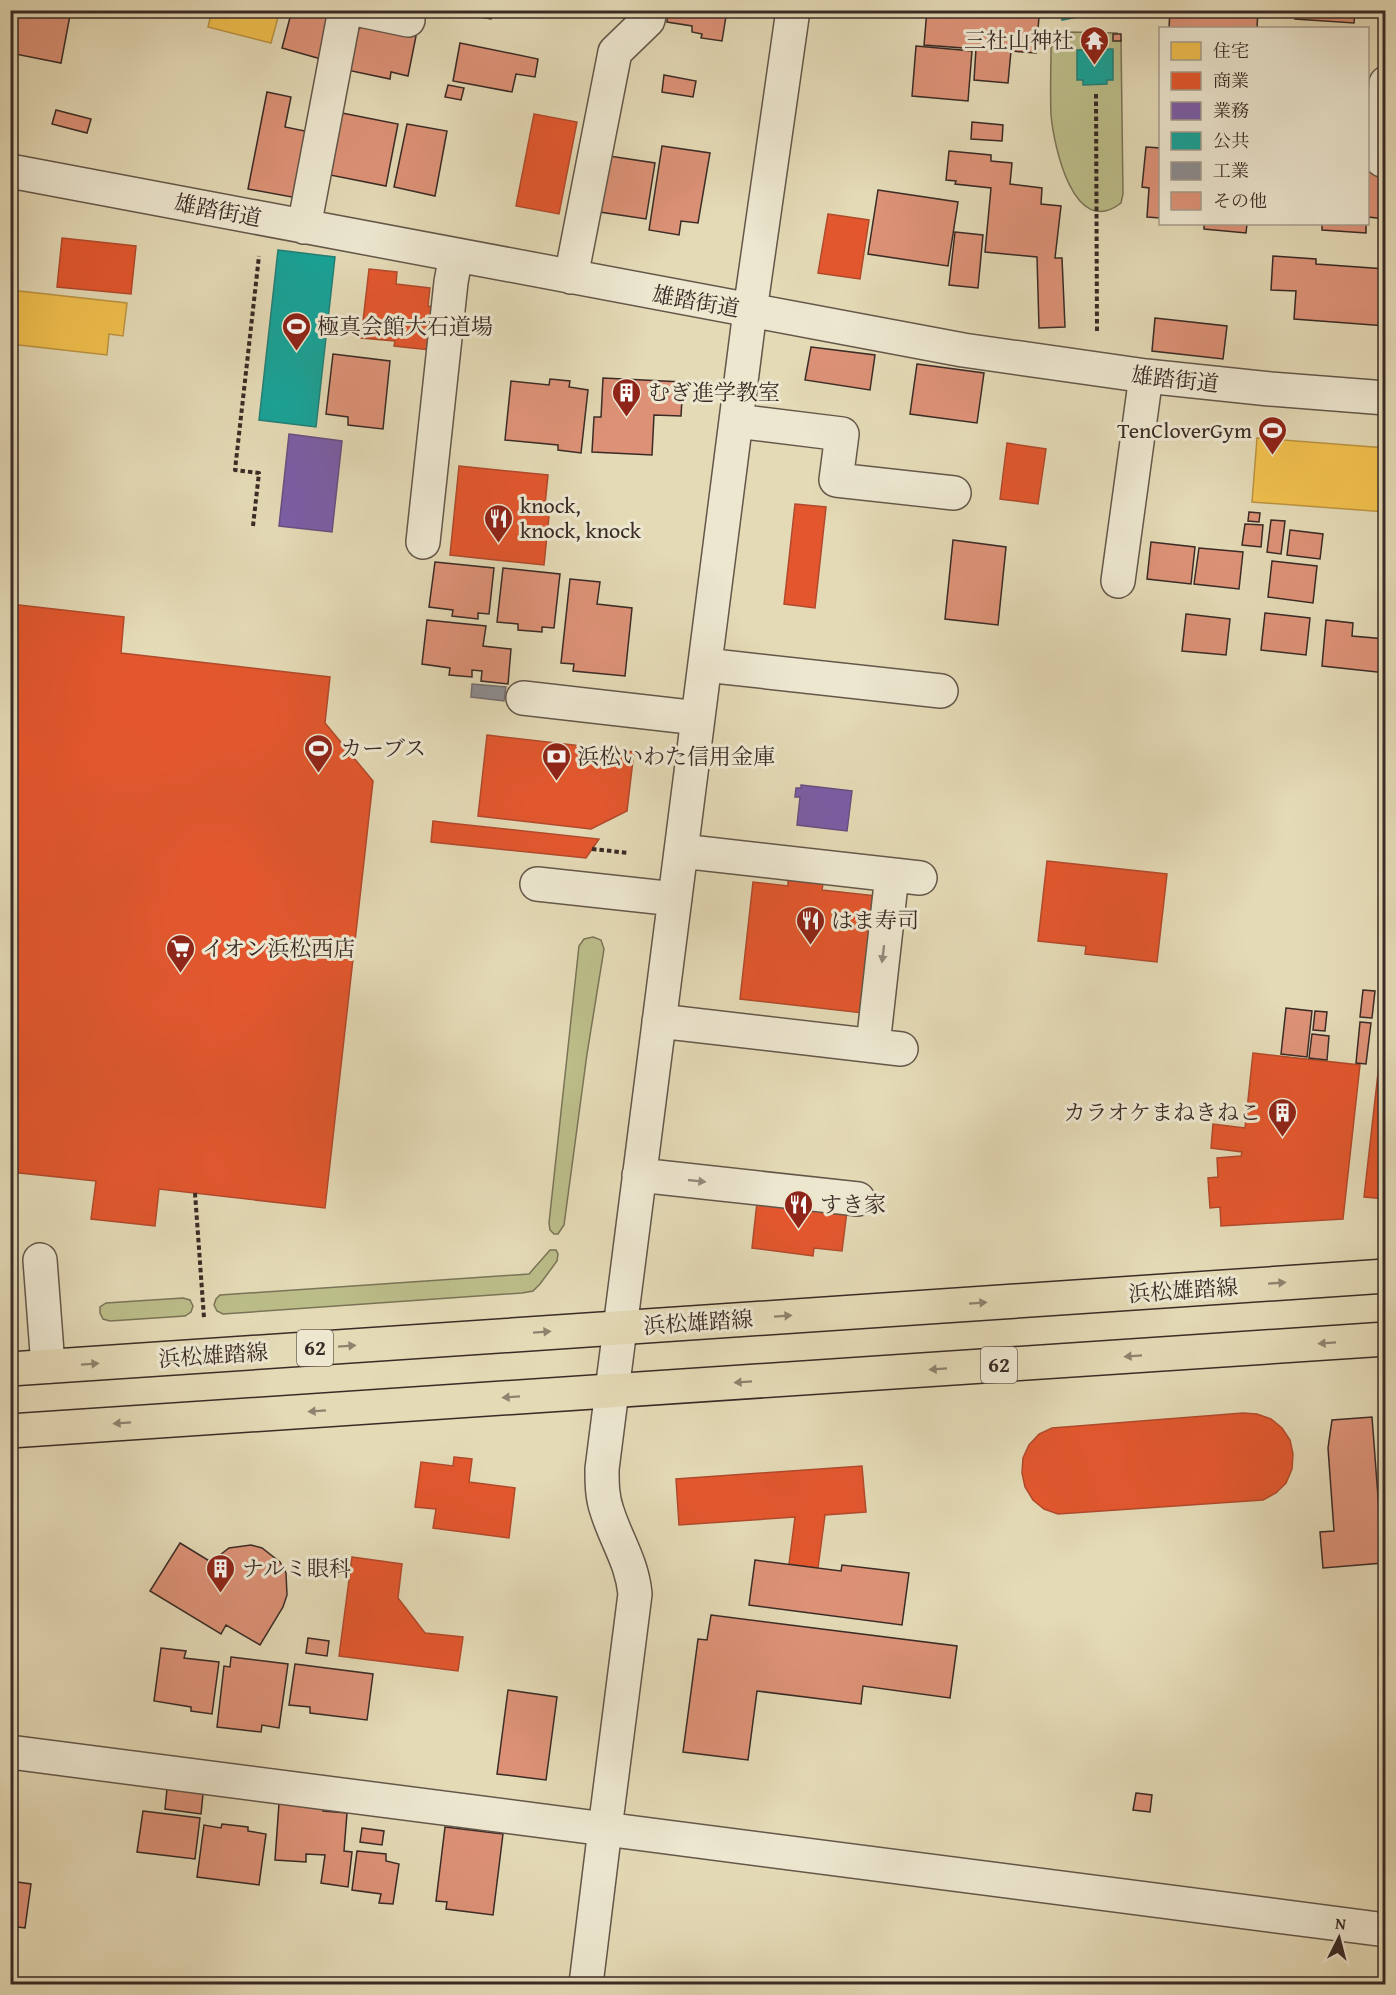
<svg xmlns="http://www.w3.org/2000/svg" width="1396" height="1995" viewBox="0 0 1396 1995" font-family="'Gentium Book Plus','Noto Serif JP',serif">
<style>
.green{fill:#bbbd89;stroke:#7a7458;stroke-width:1.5}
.homes{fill:#f2c14e;stroke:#bb9442;stroke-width:1.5}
.shops{fill:#e4572e;stroke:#b14a2c;stroke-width:1.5}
.offices{fill:#7b5ea7;stroke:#684f80;stroke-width:1.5}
.public{fill:#17a398;stroke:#227f76;stroke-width:1.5}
.industry{fill:#8d8d92;stroke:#747072;stroke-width:1.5}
.building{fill:#dd9277;stroke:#3a2b26;stroke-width:1.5}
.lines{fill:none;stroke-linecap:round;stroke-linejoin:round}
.minor-casing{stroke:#64574a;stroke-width:36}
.major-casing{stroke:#3a2b26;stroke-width:36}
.path{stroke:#3a2b26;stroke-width:4;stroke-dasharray:4.5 3;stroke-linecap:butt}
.minor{stroke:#ede7d0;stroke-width:33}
.major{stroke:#e4dab6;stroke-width:33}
.oneway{fill:#94897b}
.oneway2{fill:#8f826e}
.labels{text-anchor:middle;stroke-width:6;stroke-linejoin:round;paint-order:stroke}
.shield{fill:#ede7d0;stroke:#706359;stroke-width:1.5}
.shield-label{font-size:21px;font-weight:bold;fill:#3a2b26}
.poi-label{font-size:22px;fill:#3a2b26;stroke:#ede7d0;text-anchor:start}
.street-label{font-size:22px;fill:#3a2b26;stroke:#ede7d0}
</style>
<rect width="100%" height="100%" fill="#e4dab6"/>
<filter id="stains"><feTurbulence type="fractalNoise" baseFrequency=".00333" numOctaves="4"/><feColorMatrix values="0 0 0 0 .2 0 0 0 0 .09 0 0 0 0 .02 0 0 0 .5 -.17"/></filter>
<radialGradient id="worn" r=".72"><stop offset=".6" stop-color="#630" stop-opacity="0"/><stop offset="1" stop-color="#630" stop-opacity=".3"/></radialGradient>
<path class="green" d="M1068 32 1117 33 1121 40 1123 194 1121 203C1074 240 1054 147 1051 115 1050 93 1051 71 1051 49 1054 39 1057 35 1068 32Z
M593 937 601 940 604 949 587 1054 564 1225 558 1234H554L550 1230 549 1223 579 946 584 939Z
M550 1250H556L558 1254 557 1261 540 1284 533 1291 522 1293 223 1314 217 1311 214 1305 216 1299 220 1295 529 1274Z
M183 1298 190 1300 193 1306 191 1312 185 1316 110 1321 103 1319 100 1313V1307L106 1303Z"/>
<path class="homes" d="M212 10H280L271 43 208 27Z
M10 290 127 303 123 336 109 334 107 355 10 344Z
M1257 438 1386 448V512L1252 502Z"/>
<path class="shops" d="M534 114 577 122 559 214 516 206Z
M828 214 869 220 860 279 818 273Z
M62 238 136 246 131 294 57 287Z
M369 269 397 272 396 284 430 288 428 306 435 307 430 350 394 346 395 341 361 338Z
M1007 443 1046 449 1038 504 1000 499Z
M459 466 548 475 545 505 550 506 544 565 450 555Z
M795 504 826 507 815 608 784 604Z
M10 604 124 617 121 653 330 677 325 723 373 781 325 1208 159 1189 155 1226 91 1219 96 1181 10 1172Z
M487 735 634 752 627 811 591 829 478 816Z
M433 821 449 823 599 839 586 858 431 842Z
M1047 861 1167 874 1157 962 1085 954 1086 946 1038 941Z
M788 880 823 884 822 890 876 896 863 1013 740 999 753 882 788 886Z
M1383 1029 1386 1030V1199L1364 1197Z
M1253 1053 1360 1065 1343 1219 1221 1226 1220 1207 1210 1208 1208 1178 1218 1177 1217 1158 1241 1156 1242 1152 1211 1148 1213 1124 1245 1128Z
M757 1202 847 1211 842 1251 814 1248 813 1256 752 1248Z
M1243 1413 1257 1414 1271 1419 1282 1428 1290 1440 1293 1454 1292 1469 1286 1483 1276 1493 1263 1500 1058 1514 1044 1509 1033 1500 1025 1487 1022 1473 1023 1458 1029 1445 1039 1434 1052 1428Z
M454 1457 472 1459 469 1482 515 1488 509 1538 433 1528 436 1509 415 1507 421 1462 453 1466Z
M862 1466 866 1512 825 1515 818 1568 789 1564 795 1517 679 1525 676 1479Z
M352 1557 402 1564 398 1598 425 1633 463 1637 458 1671 339 1656Z"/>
<path class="offices" d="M289 434 342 441 332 532 279 526Z
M801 785 852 791 847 831 797 825 800 797H795L796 788H801Z"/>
<path class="public" d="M1060 10H1108V11L1062 20Z
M1113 49V80H1107V84L1083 85V80H1077V50Z
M278 250 335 257 316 427 259 420Z"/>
<path class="industry" d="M472 684 506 687 504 701 471 697Z"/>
<path class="building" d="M10 10H71L61 63 10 53Z
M292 10H326V13L333 15 321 59 282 48Z
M482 10H493L491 19 480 17Z
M603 10H634L633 16Z
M668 10H727L722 41 701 38 702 34 692 32V26L667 22Z
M927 10 1039 17 1036 53 1011 51 1008 83 974 80 976 49 924 45Z
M1170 10H1258L1257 28H1169Z
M1295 10H1355L1354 23 1295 19Z
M362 26 416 36 408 76 391 72 390 79 347 70 354 34Z
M1113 34H1121V41H1113Z
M460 43 538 59 535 77 516 74 512 92 453 81Z
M916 46 972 51 968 101 912 96Z
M664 75 696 81 693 97 662 92Z
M448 85 464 88 461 100 445 97Z
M267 92 291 97 285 127 310 132 297 198 248 189Z
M56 110 91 119 87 133 52 124Z
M342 113 398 124 386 186 330 175Z
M972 122 1003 125 1002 141 971 139Z
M407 124 447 131 435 196 394 187Z
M662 146 710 153 698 223 681 221 679 235 649 230Z
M1146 147 1160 148V218L1147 217 1149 188 1142 187Z
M949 151 991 155V161L1012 163 1010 184 1042 188 1041 204 1061 206 1055 258H1062L1065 327 1039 328 1037 257 985 252 991 188 955 184 956 181 946 180Z
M609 156 655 163 646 219 600 212Z
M1368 170 1386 171V219L1368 217Z
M878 190 958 202 948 266 868 254Z
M1204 224H1247L1246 233 1204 229Z
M1322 224H1366V233L1322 230Z
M955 232 983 235 978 288 949 285Z
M1273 256 1316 259V264L1386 269V326L1294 319 1296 291 1271 290Z
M1155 318 1227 326 1223 359 1152 351Z
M811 347 875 355 870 390 805 380Z
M333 354 390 361 383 429 348 425V417L326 414Z
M917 364 984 373 977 423 910 414Z
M603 378 683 382 681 416 654 415 652 455 592 452 594 417H601Z
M550 379 570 381 569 387 588 390 581 453 558 450V445L505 440 511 381 549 385Z
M1249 512 1260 513 1259 522 1248 521Z
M1271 520 1285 521 1281 554 1267 552Z
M1245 524 1263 525 1261 547 1242 545Z
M1290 530 1323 534 1320 559 1287 555Z
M953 540 1006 547 998 625 945 619Z
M1151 542 1195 547 1191 584 1147 579Z
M1199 548 1243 552 1239 589 1194 584Z
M1272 561 1317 566 1313 603 1268 597Z
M435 562 494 568 489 614 478 613V619L452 616 453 610 429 607Z
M503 568 560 574 554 628 542 627V632L518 630V624L497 622Z
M570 579 600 582 597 604 632 608 625 676 573 671 574 664 561 663Z
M1265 613 1310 618 1306 655 1261 650Z
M1186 614 1230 619 1226 655 1182 651Z
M427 620 486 626 483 646 511 649 508 684 481 681 482 671 472 670V677L449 675 450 668 422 664Z
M1326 620 1353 623 1352 636 1386 639V673L1322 666Z
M1363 990 1375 991 1372 1018 1360 1017Z
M1286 1008 1312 1011 1307 1057 1281 1054Z
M1315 1011 1327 1012 1325 1031 1313 1030Z
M1360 1022 1371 1023 1366 1064 1356 1063Z
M1312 1034 1329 1036 1327 1060 1309 1058Z
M1372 1417 1383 1563 1323 1568 1320 1532 1334 1531 1328 1448 1332 1420Z
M180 1543 211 1562 229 1548 251 1545 262 1548 280 1562 286 1573 287 1595 283 1607 260 1645 226 1625 221 1634 150 1591Z
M755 1560 841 1571 842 1565 909 1573 902 1625 749 1605Z
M711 1615 957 1646 950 1698 863 1686 861 1704 757 1691 748 1760 683 1752 698 1639 707 1640Z
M308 1638 329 1641 327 1656 306 1653Z
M161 1648 186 1651 184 1658 219 1662 212 1714 191 1711V1707L154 1701Z
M231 1657 288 1664 279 1728 262 1725 261 1732 217 1727 224 1666 230 1667Z
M295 1664 373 1674 367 1720 310 1713V1707L289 1705Z
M508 1690 557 1697 546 1780 497 1774Z
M167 1789 203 1794 201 1814 165 1809Z
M1136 1793 1152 1795 1150 1812 1133 1810Z
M279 1803 323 1806V1811L347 1813 344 1851 352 1852 348 1887 321 1883 325 1855 306 1854V1862L275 1860Z
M143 1811 200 1818 195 1859 137 1852Z
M222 1824 248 1827V1831L266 1834 259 1885 197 1877 204 1825 221 1828Z
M445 1827 503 1834 493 1915 446 1909 447 1902 436 1901Z
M362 1828 384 1831 382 1845 360 1842Z
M357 1851 386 1854V1861L399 1864 393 1904 379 1903 381 1894 352 1890Z
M10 1881 31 1884 25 1928 10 1926Z"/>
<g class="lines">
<defs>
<path id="minor" d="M360 10 408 20
M1382 160 1386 83
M10 171 963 350 1146 376 1270 389 1386 398
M304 227 345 10
M571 277 615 52 648 20 650 10
M736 421 842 434 836 480 954 493
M423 542 451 282 456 255
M1118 581 1146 376
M705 665 941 691
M523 698 698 718
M681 851 920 878
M537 884 675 899
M659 1021 901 1049
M873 1045 892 875
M639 1175 858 1199
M40 1260 48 1366
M10 1752 605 1829 635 1594C632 1562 616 1540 607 1511 602 1497 602 1483 602 1469L750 311 793 10
M586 1984 605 1829 1386 1930"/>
<path id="major" d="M10 1369 1386 1276
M10 1431 1386 1339"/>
</defs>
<use href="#minor" class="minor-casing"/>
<use href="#major" class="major-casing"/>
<path class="path" d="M1096 94 1097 334
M253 526 259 473 235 470 259 256
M592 849 629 853
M195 1193 204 1318"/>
<use href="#minor" class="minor"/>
<use href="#major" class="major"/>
</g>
<defs><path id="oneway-solid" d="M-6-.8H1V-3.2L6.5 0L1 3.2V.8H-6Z" transform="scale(1.5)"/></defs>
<g class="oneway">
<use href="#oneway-solid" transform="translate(883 954) rotate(97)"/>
<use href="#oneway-solid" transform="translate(697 1181) rotate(6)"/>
</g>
<g class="oneway2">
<use href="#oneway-solid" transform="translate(1277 1283) rotate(-4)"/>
<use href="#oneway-solid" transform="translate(978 1303) rotate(-4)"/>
<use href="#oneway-solid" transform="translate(783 1316) rotate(-4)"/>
<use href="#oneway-solid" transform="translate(542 1332) rotate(-4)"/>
<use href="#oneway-solid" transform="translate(1327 1343) rotate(176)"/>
<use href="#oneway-solid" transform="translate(347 1346) rotate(-4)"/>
<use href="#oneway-solid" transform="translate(1133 1356) rotate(176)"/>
<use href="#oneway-solid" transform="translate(90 1364) rotate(-4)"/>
<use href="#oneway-solid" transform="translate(938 1369) rotate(176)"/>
<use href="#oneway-solid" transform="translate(743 1382) rotate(176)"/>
<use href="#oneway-solid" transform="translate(511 1397) rotate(176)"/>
<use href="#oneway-solid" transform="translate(317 1411) rotate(176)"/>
<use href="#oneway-solid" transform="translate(122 1423) rotate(176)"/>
</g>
<defs>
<symbol id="temple-pin" viewBox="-11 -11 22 30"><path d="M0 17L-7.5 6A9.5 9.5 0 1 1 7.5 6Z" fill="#8f2418" stroke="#ede7d0"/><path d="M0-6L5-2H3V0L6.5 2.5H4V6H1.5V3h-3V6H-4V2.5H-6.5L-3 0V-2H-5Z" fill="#fff"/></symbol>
<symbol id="stadium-pin" viewBox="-11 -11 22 30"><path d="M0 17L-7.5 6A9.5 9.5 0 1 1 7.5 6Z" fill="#8f2418" stroke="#ede7d0"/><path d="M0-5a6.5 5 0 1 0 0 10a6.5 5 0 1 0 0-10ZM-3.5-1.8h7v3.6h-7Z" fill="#fff"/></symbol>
<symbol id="building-pin" viewBox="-11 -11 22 30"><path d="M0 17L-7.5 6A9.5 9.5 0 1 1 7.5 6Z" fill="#8f2418" stroke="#ede7d0"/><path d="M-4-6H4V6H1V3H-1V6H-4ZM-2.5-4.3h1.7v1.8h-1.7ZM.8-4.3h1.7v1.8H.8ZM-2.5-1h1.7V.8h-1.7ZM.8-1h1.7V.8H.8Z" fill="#fff"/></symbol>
<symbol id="restaurant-pin" viewBox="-11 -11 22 30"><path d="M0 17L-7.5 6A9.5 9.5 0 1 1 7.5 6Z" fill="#8f2418" stroke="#ede7d0"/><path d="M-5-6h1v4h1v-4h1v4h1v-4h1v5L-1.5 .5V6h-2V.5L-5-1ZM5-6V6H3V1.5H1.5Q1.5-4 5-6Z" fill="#fff"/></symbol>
<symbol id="bank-pin" viewBox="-11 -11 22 30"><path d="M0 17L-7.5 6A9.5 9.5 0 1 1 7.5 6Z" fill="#8f2418" stroke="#ede7d0"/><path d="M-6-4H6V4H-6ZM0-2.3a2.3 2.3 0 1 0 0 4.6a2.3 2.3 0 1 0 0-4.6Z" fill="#fff"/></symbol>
<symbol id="supermarket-pin" viewBox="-11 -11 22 30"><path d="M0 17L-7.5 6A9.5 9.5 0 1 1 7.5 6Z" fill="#8f2418" stroke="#ede7d0"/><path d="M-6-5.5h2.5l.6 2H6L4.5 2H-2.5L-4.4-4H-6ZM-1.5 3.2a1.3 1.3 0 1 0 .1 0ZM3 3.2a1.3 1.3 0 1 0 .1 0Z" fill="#fff"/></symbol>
</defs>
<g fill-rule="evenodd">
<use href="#temple-pin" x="1078" y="24" width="33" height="45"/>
<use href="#stadium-pin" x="280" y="310" width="33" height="45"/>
<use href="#building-pin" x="610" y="376" width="33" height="45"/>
<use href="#stadium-pin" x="1256" y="414" width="33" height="45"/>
<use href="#restaurant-pin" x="482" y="502" width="33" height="45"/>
<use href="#stadium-pin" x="302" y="732" width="33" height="45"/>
<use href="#bank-pin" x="540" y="740" width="33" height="45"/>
<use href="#restaurant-pin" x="794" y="904" width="33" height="45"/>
<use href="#supermarket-pin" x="164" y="932" width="33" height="45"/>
<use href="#building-pin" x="1266" y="1096" width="33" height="45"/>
<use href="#restaurant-pin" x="782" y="1188" width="33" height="45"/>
<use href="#building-pin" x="204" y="1552" width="33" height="45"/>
</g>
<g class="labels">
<g class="shield">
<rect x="297" y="1330" width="36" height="36" rx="4.5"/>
<rect x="981" y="1347" width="36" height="36" rx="4.5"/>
</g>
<g class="shield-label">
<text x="315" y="1355">62</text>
<text x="999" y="1372">62</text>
</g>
<g class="poi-label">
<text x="1074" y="48" text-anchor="end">三社山神社</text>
<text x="317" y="334">極真会館大石道場</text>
<text x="648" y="400">むぎ進学教室</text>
<text x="1252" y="438" text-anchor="end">TenCloverGym</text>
<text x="520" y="513">knock,<tspan x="520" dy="25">knock, knock</tspan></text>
<text x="340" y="756">カーブス</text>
<text x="577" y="764">浜松いわた信用金庫</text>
<text x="831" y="928">はま寿司</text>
<text x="202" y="956">イオン浜松西店</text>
<text x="1261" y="1120" text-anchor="end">カラオケまねきねこ</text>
<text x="820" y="1212">すき家</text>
<text x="242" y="1576">ナルミ眼科</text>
</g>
<g class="street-label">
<text transform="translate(218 210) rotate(11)" y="8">雄踏街道</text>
<text transform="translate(696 301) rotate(10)" y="8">雄踏街道</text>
<text transform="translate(1175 379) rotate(6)" y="8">雄踏街道</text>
<text transform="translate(1183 1290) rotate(-4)" y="8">浜松雄踏線</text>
<text transform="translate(698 1322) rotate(-4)" y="8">浜松雄踏線</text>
<text transform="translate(213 1355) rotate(-4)" y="8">浜松雄踏線</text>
</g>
</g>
<rect width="1396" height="1995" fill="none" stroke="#e4dab6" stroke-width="36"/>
<rect x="12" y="12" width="1372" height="1971" fill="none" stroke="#3a2b26" stroke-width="3"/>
<rect x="18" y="18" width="1360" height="1959" fill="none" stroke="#3a2b26" stroke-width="1.5"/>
<rect x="1159" y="27" width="210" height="198" fill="#ede7d0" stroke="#a59c8c" stroke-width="1.5"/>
<rect x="1171" y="42" width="30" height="18" fill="#f2c14e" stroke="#a59c8c" stroke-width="1.5"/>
<text x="1213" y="57" font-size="18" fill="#3a2b26">住宅</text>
<rect x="1171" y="72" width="30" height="18" fill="#e4572e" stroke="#a59c8c" stroke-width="1.5"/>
<text x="1213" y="87" font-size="18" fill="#3a2b26">商業</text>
<rect x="1171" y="102" width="30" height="18" fill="#7b5ea7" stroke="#a59c8c" stroke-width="1.5"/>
<text x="1213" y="117" font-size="18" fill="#3a2b26">業務</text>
<rect x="1171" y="132" width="30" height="18" fill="#17a398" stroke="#a59c8c" stroke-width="1.5"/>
<text x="1213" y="147" font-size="18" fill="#3a2b26">公共</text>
<rect x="1171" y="162" width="30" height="18" fill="#8d8d92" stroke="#a59c8c" stroke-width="1.5"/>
<text x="1213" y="177" font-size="18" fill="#3a2b26">工業</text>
<rect x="1171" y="192" width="30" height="18" fill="#dd9277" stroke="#a59c8c" stroke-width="1.5"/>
<text x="1213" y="207" font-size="18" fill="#3a2b26">その他</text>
<g transform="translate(1339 1938) rotate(6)" stroke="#ede7d0" stroke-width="4.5" paint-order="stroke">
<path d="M0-4.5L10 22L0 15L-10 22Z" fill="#3a2b26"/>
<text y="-9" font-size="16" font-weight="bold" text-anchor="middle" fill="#3a2b26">N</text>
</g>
<rect width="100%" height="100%" filter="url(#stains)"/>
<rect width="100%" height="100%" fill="url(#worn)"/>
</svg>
